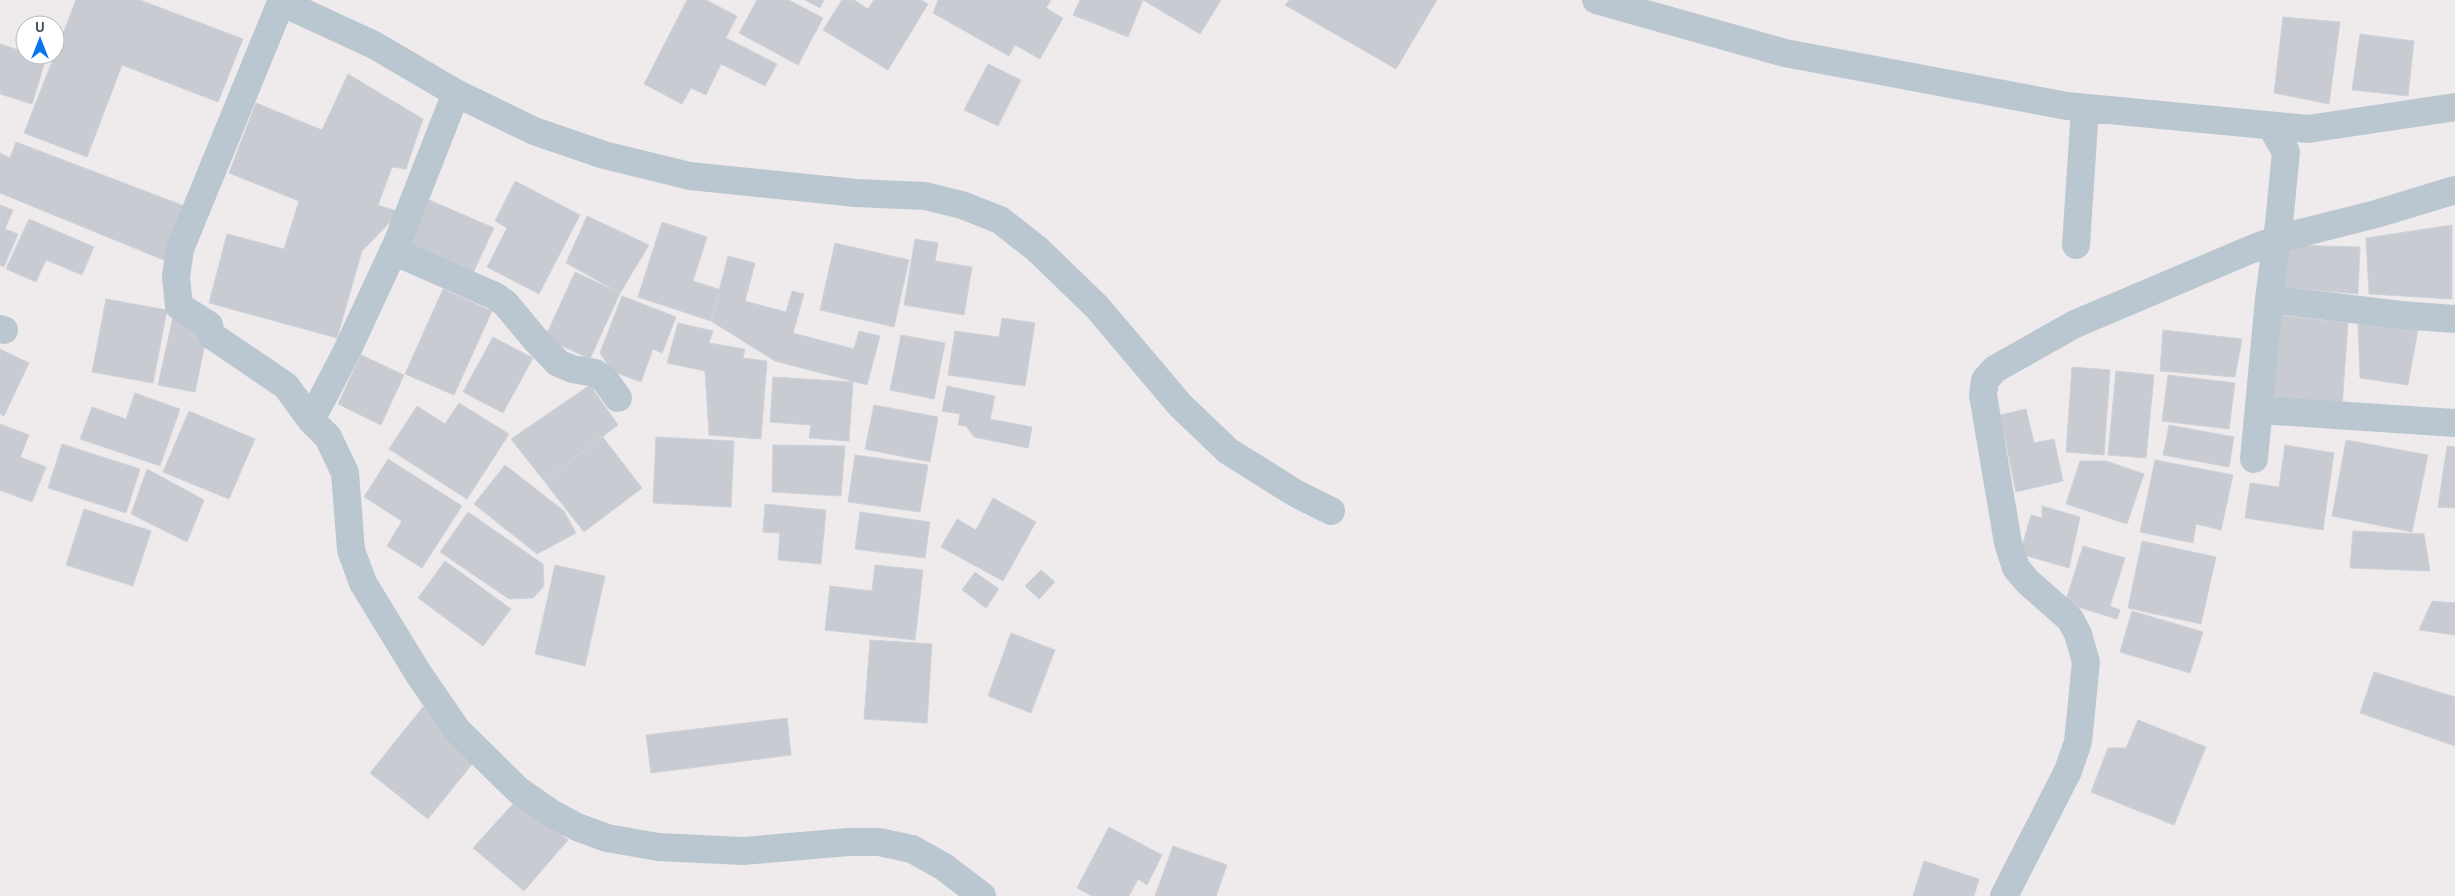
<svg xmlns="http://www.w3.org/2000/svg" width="2455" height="896" viewBox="0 0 2455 896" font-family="Ubuntu,sans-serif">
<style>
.building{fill:#c8cbd2;stroke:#cfd2d9}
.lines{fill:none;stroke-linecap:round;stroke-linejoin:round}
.street{stroke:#bbc7d0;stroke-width:28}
</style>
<rect width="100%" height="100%" fill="#efebec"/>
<path class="building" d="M76 0H140L243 39 218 102 122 65 87 157 24 133Z
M687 0H706L737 16 726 38 777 64 765 86 721 64 706 95 691 88 682 104 644 84Z
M757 0H789L823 18 798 65 739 33Z
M805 0H824L820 8Z
M842 0H854L868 9 874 0H921L928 4 888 70 823 30Z
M938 0H1051L1046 8 1063 18 1040 59 1015 45 1009 56 933 13Z
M1080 0H1143L1128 37 1073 15Z
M1143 0H1221L1200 34Z
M1289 0H1437L1396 69 1285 5Z
M2283 17 2340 22 2329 104 2274 93Z
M2360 34 2414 41 2408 96 2352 90Z
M0 44 25 52V55L46 58 32 104 0 94Z
M988 64 1021 80 998 126 964 110Z
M348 74 423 119 406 169 392 167 378 205 400 212 362 251 337 338 209 303 227 234 284 249 299 201 229 173 256 103 322 130Z
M16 142 187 207 166 261 0 193V153L10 158Z
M515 181 580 215 539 294 487 267 507 228 495 221Z
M429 200 494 228 473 273 409 245Z
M0 205 13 210 5 229 18 234 4 267 0 265Z
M587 216 649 245 620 293 566 263Z
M29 219 94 247 82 275 46 260 36 282 6 269Z
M662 222 707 237 693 281 721 290 711 321 638 297Z
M2452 225V299L2369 294 2366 238Z
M915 239 938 243 935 261 972 267 964 315 904 305Z
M835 243 909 260 894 327 820 310Z
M2285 245 2360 247 2358 294 2279 287Z
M728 256 755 263 745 301 786 312 792 291 804 294 793 333 854 349 859 331 880 336 867 385 775 361 711 321Z
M575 272 620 293 590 359 545 338Z
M443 289 492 311 454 395 405 374Z
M622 296 676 317 662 353 653 349 641 382 612 371 600 353Z
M106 299 167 310 153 383 92 372Z
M2277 315 2348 323 2342 407 2269 399Z
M173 317 209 325 195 392 158 385Z
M1002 318 1035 323 1025 386 948 375 955 331 999 337Z
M678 323 713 331 709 343 745 349 743 358 767 361 761 439 709 435 705 371 667 363Z
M2358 324 2418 329 2408 385 2360 378Z
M2163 330 2242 339 2235 377 2160 371Z
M901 335 945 343 934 399 890 390Z
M493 337 533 358 503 413 463 392Z
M0 349 29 363 4 416 0 414Z
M361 355 404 375 381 425 338 404Z
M2072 367 2110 370 2104 455 2066 452Z
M2116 371 2154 375 2146 458 2108 455Z
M2168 375 2235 383 2229 429 2162 421Z
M773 377 853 382 849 441 809 438 811 425 770 422Z
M590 385 618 425 544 481 511 439Z
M947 386 995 396 990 419 1032 427 1028 448 974 437 966 426 958 425 960 414 942 411Z
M135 393 180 409 160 466 80 439 92 407 126 419Z
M459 403 509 434 467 499 389 449 417 406 445 424Z
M874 405 938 417 930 462 865 449Z
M2026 409 2034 443 2054 439 2063 481 2016 492 2000 415Z
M189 411 255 439 229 499 163 472Z
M0 424 29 435 20 457 46 467 32 502 0 490Z
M2169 425 2234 437 2229 467 2163 455Z
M602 436 642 488 584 532 544 481Z
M656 437 734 441 731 507 653 503Z
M2346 440 2428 455 2412 532 2332 516Z
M62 444 140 469 126 513 48 488Z
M773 445 845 446 841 496 772 492Z
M2285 445 2334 453 2323 530 2245 518 2250 483 2279 487Z
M2447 446 2455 447V508L2438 507Z
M855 455 928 465 920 512 848 502Z
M388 459 462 506 422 568 387 546 402 521 364 497Z
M2155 460 2233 475 2221 530 2196 524 2193 543 2140 532Z
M2080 461H2106L2144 474 2127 524 2066 504Z
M505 465 564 511 576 533 537 554 474 504Z
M147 469 204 500 187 542 131 514Z
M993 498 1036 522 1003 581 941 547 957 519 976 530Z
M765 504 826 510 821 564 778 560 780 533 763 532Z
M2042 506 2080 517 2069 568 2020 554 2031 515 2042 518Z
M84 509 151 531 133 586 66 565Z
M468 512 543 564 544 586 533 598 509 599 440 552Z
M860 512 930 522 925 558 855 549Z
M2353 531 2424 534 2430 571 2350 568Z
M2142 541 2216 557 2201 624 2128 608Z
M2083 546 2125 558 2110 606 2120 610 2117 619 2065 603Z
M445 561 511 609 483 646 418 598Z
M555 565 605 576 585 666 535 654Z
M875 565 923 570 915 640 825 630 830 586 872 591Z
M1041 570 1055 582 1039 599 1025 586Z
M975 572 999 589 986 608 962 590Z
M2432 601 2455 603V635L2419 630Z
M2132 611 2203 632 2190 673 2120 652Z
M1011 633 1055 650 1031 713 988 696Z
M870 640 932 644 927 723 864 719Z
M2374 672 2455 697V746L2360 713Z
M423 707 481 753 428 819 370 773Z
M787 718 791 755 651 773 646 735Z
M2138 720 2206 747 2174 825 2091 792 2108 748H2126Z
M519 797 568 840 524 891 473 848Z
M1109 827 1162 855 1147 885 1138 879 1129 896H1092L1077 888Z
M1173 846 1227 865 1216 896H1155Z
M1924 861 1979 879 1974 896H1913Z"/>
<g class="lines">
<path class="street" d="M282 0 180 249 176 277 179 306 209 325 211 335 286 386 311 420 328 437 345 473 351 550 363 583 418 673 457 730 518 790 551 813 577 827 607 838 658 847 743 851 848 842H879L912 849 944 867 982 896
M1596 0 1785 53 2067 106 2308 129 2455 107
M281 2 374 45 456 93 534 131 604 155 690 176 856 193 925 196 962 205 1000 220 1037 249 1097 307 1180 405 1228 451 1295 493 1331 511
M2271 126 2286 152 2279 223 2269 299 2401 315 2455 319
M2076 245 2085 108
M393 251 495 296 505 303 535 339 558 363 572 369 595 373 605 380 618 398
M0 329 4 330
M2259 410 2455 423
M311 420 346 353 398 241 456 93
M2254 459 2269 299
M2004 896 2068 771 2078 742 2086 662 2078 634 2070 619 2028 582 2016 568 2008 543 1983 395 1985 380 1995 369 2075 324 2247 251 2277 239 2376 214 2455 190"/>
</g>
<g transform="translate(40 40)"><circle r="24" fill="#ffffff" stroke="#b4b9bd"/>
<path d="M0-4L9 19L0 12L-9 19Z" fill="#0874ec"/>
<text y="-8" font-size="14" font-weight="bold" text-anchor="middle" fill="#43505b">U</text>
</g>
</svg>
